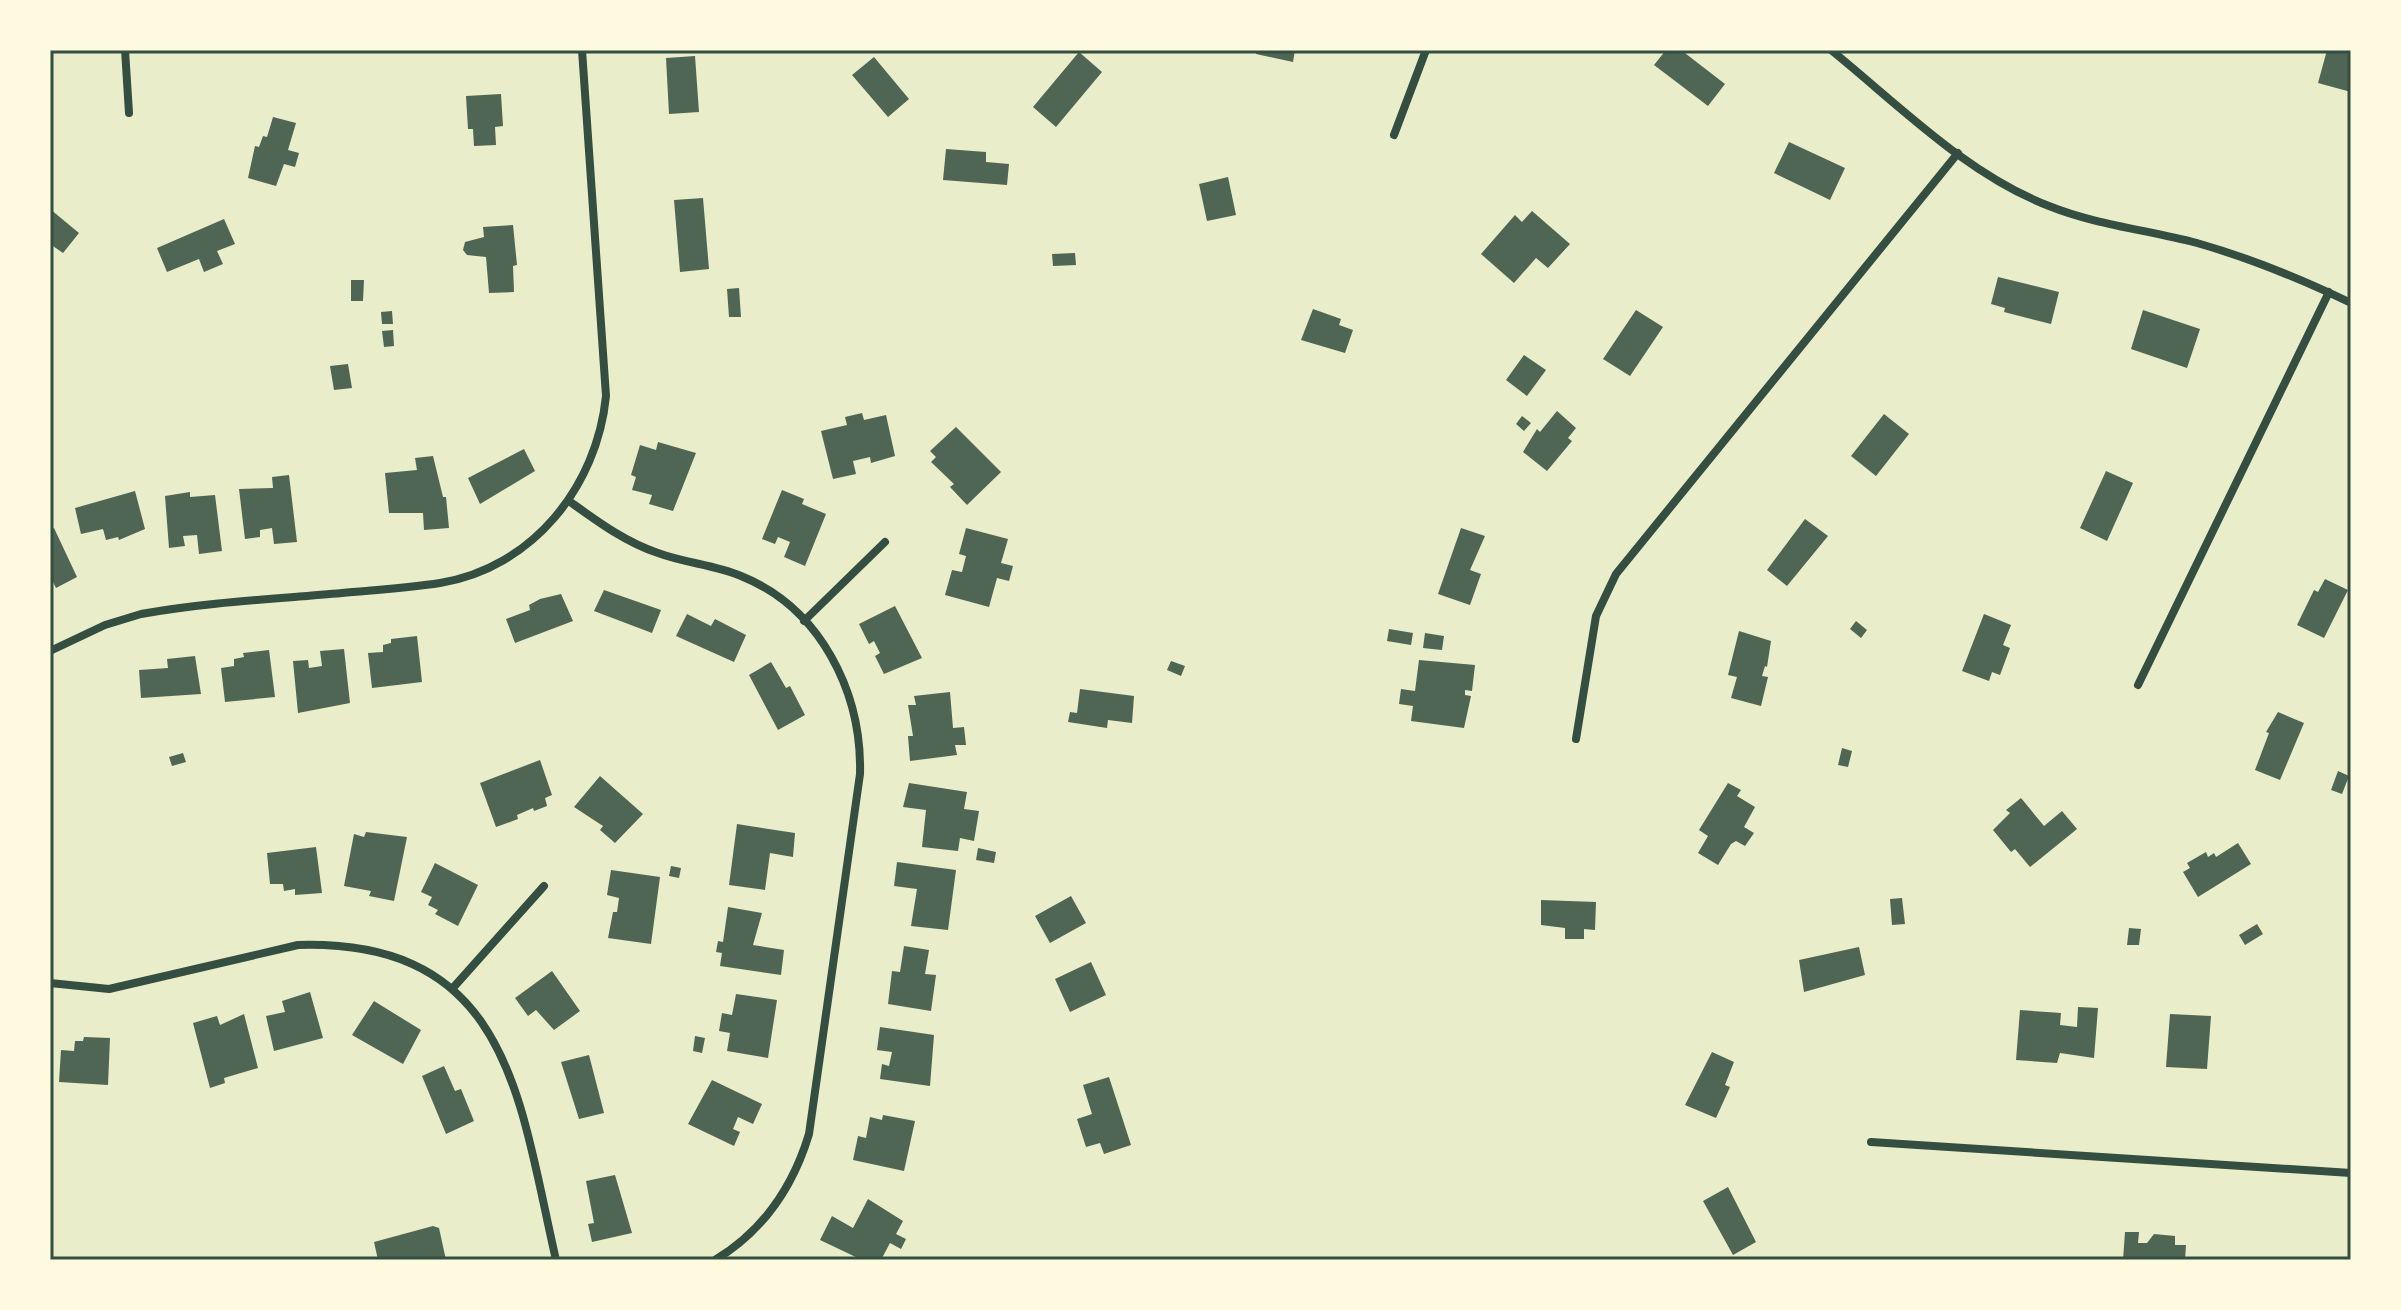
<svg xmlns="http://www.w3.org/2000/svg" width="2401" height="1310" viewBox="0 0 2401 1310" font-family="'Varela Round',sans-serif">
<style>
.building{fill:#4f6655}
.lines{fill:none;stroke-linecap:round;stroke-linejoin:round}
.minor{stroke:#344e41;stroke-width:8}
.neatline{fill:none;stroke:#344e41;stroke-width:3}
</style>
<rect width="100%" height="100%" fill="#e9edc9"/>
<path class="building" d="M1257 50H1295L1293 62 1256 54Z
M1666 50H1681L1725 84 1708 106 1654 65Z
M2327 50H2351V92L2318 83Z
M1079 52 1102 72 1056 127 1033 107Z
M695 56 699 112 669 114 666 58Z
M874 57 909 99 888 117 852 75Z
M501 94 503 126 495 127 496 145 474 146 473 129H468L466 96Z
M273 117 296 123 288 150 299 153 295 167 284 164 276 186 248 178 255 146 259 147 263 136 267 137Z
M1789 142 1845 168 1830 200 1774 173Z
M946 149 986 152V162L1009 164 1007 185 943 180Z
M1228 177 1236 215 1207 221 1199 184Z
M703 198 709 269 680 272 674 200Z
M50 209 79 233 63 253 50 244Z
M1532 211 1570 244 1548 268 1536 258 1514 283 1481 254 1515 215 1522 222Z
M224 219 235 244 217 251 223 264 204 272 199 259 167 272 157 248Z
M513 225 517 265 513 266 514 292 489 293 486 257 467 255 463 250 465 242 484 237 483 227Z
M1075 253 1076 265 1053 266 1052 254Z
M1998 277 2059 292 2051 324 2004 312 2005 308 1991 304Z
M351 280H364L363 301H351Z
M739 288 741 317H729L727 289Z
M1313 309 1341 319 1339 325 1353 330 1345 353 1301 340Z
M1636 310 1663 327 1630 376 1603 359Z
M2143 310 2200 329 2187 368 2131 349Z
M392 311 393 324H382L381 312Z
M393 330 394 346 384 347 382 331Z
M1524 355 1546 370 1527 396 1506 380Z
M348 364 352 388 334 390 330 366Z
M1557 411 1576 428 1568 438 1572 441 1547 471 1523 452 1537 429 1540 432Z
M862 413 864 420 886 415 895 456 871 463 870 457 853 461 856 474 833 479 821 431 847 425 845 417Z
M1884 414 1909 434 1876 476 1851 456Z
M1522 416 1531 423 1524 431 1516 424Z
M956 427 1001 472 967 505 950 487 954 484 931 462 936 457 930 451Z
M658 442 696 453 673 511 649 504 652 495 632 490 636 477 631 475 640 445 656 450Z
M524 449 535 471 480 504 468 478Z
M433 456 443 497H446L449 528 424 530 423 513H389L385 473 417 470 415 458Z
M2106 471 2133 483 2107 541 2080 528Z
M289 475 297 542 274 544 272 528 260 530V537L245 539 239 489 273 488 272 477Z
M782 490 804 499 802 504 826 514 805 566 784 557 790 542 778 537 775 544 762 539Z
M135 491 145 529 119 540 118 537 106 540 103 529 81 534 75 508Z
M190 492V497L215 495 222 551 199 554 197 535 183 536 185 546 169 548 165 496Z
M1805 519 1828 536 1787 586 1767 570Z
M54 528 77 577 56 588 50 576V530Z
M966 528 1008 539 1001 563 1013 566 1009 581 997 578 989 607 945 595 952 570 962 572 966 556 959 554Z
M1461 528 1485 536 1470 570 1481 574 1470 605 1438 594Z
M2325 579 2348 590 2324 638 2297 625 2314 590 2318 592Z
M604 590 661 610 652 633 594 611Z
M561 594 573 621 515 643 506 619 530 610 529 605 540 599Z
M895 606 922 658 884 674 875 656 880 653 874 641 869 644 859 624Z
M687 614 711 626 715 619 746 635 734 662 676 636Z
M1984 614 2011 625 2003 645 2010 648 2000 675 1992 672 1989 681 1962 671Z
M1856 621 1867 630 1861 638 1850 629Z
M1389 629 1413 633 1411 645 1387 641Z
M1739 631 1771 641 1767 667 1765 666 1762 676 1768 677 1761 706 1731 698 1737 677 1728 675Z
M1425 633 1444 636 1442 650 1423 648Z
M417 636 422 682 372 688 368 653 383 652V645L391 643V639Z
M344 649 350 703 298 713 293 661 308 660 309 668 322 666 320 651Z
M269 650 275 697 225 702 221 668 234 666V659L244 657 243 653Z
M195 656 201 694 141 698 139 670 168 668 167 659Z
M1419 660 1475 665 1472 691 1465 690V695L1471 696 1464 728 1411 721 1413 706 1399 704 1401 689 1415 691Z
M1171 661 1185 666 1181 676 1167 670Z
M771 662 786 688 790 686 805 715 778 730 749 675Z
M1080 689 1134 696 1132 723 1108 720 1107 728 1068 722 1070 712 1077 713Z
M950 692 953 728 964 727 966 745H955L957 755 910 761 908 736H913L908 705H916L914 696Z
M2278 712 2304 723 2280 780 2255 770 2269 733 2266 732Z
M1842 748 1852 751 1848 767 1838 765Z
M183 753 186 762 172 766 169 757Z
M540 760 552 795 545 798 547 806 534 811 533 808 517 815 518 819 496 827 480 783Z
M2338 771 2349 776 2342 794 2331 790Z
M600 776 643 814 615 843 600 830 603 826 574 807Z
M909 783 967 792 964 809 979 811 974 841 960 838 958 851 922 847 926 810 903 807Z
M1728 783 1741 790 1737 796 1755 807 1744 827 1754 833 1745 846 1736 841 1731 844 1718 865 1698 853 1708 836 1699 830Z
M2021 798 2044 826 2062 811 2077 829 2030 867 2015 849 2011 852 1993 830 2010 813 2006 810Z
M737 824 795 833 793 857 770 853 765 890 729 885Z
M366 832 407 837 394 901 369 896 371 891 344 886 354 834 364 837Z
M2238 843 2251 864 2198 897 2183 872 2190 868 2187 863 2206 852 2208 857 2214 853 2216 857Z
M316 847 322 893 295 895V889L284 891 283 884H270L267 853Z
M978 848 996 852 994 863 976 860Z
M897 862 956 870 948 930 911 926 917 889 894 886Z
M435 863 478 885 458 926 435 914 438 910 428 905 432 897 421 892Z
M671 866 681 868 679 878 669 876Z
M611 870 660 877 651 944 608 938 613 912H617L619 898 607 895Z
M1071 896 1086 923 1050 943 1035 916Z
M1902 898 1905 924 1892 925 1890 899Z
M1541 900 1596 902 1595 930 1584 929V939H1565V928L1541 925Z
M728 907 762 913 753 945 784 950 781 975 720 966 722 953 716 952 718 941 723 942Z
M2257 924 2263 934 2245 945 2239 935Z
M2129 928 2141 929 2139 945H2127Z
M904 946 929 950 925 974 936 975 931 1011 888 1004 892 971 900 972Z
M1859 947 1865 975 1804 992 1799 960Z
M1091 962 1106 995 1070 1012 1055 979Z
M552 971 580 1011 554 1030 536 1010 528 1016 515 998Z
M310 992 323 1038 274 1051 266 1016 285 1012 282 1001Z
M736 994 777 1000 768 1058 727 1051 730 1033 719 1031 722 1013 732 1015Z
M374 1001 421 1030 403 1064 352 1035Z
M2078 1007 2098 1008 2094 1058 2060 1053 2057 1063 2016 1060 2020 1010 2061 1013 2060 1025 2077 1027Z
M244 1014 258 1068 224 1078 225 1083 210 1088 193 1023 217 1016 220 1025Z
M2170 1014 2211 1016 2207 1069 2166 1067Z
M880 1027 934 1035 930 1086 880 1079 882 1064 889 1066 892 1052 877 1050Z
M695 1036 705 1038 702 1053 693 1051Z
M84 1037 110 1038 108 1085 59 1082 61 1050 74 1051 75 1041H83Z
M1712 1052 1734 1062 1725 1085 1730 1087 1716 1118 1685 1105Z
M589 1055 604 1113 579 1119 561 1062Z
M444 1066 455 1091 461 1089 474 1121 446 1134 422 1076Z
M1109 1077 1131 1145 1104 1154 1100 1143 1086 1147 1077 1119 1092 1114 1083 1085Z
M712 1080 762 1104 753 1124 738 1117 733 1129 740 1132 734 1146 688 1124Z
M883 1115 915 1121 904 1171 853 1160 858 1136 866 1138 870 1117 882 1120Z
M615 1175 632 1233 592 1242 588 1224 594 1223 586 1181Z
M1728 1187 1756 1242 1733 1255 1703 1201Z
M868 1199 903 1221 896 1234 906 1239 901 1249 890 1243 881 1260H862L820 1240 832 1216 853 1228Z
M433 1226 439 1228 446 1260H378L374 1242Z
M2125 1232H2139L2138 1243H2147L2154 1234 2175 1236V1245H2186L2185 1260H2123Z"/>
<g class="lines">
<path class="minor" d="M125 50 129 113
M1831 50C1899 105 1966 174 2049 206 2096 225 2148 230 2197 243 2250 258 2301 279 2351 303
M1394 135 1426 50
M569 501C597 521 625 542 658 553 685 563 715 565 741 576 821 608 862 693 860 774L809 1134C793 1187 763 1231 715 1260
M804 621 885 542
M50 651 105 625 141 614C207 602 275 599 342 593 374 590 408 588 440 583 532 568 597 487 606 396L582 50
M2138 685 2329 292
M1576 739 1596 616 1616 574 1958 153
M50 983 109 989 298 945C510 939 519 1099 556 1260
M452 989 544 886
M1871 1142 2351 1173"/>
</g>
<rect width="2401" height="1310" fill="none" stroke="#fefae0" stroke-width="104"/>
<rect x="52" y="52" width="2297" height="1206" class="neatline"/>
</svg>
